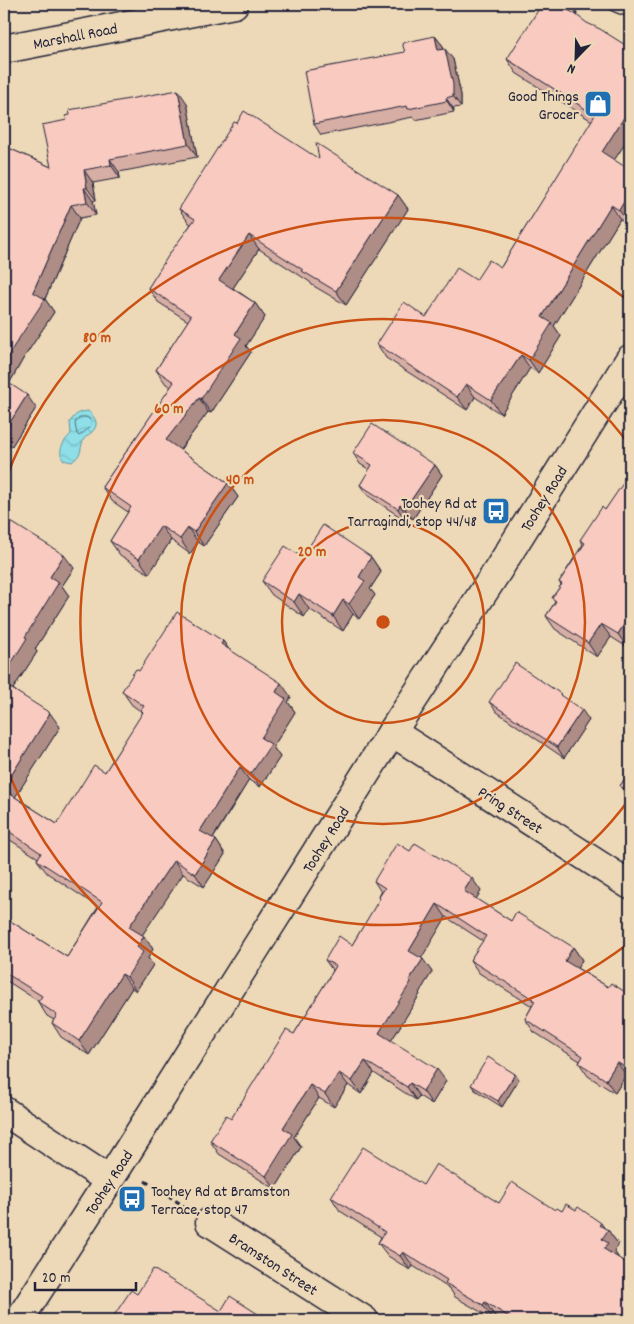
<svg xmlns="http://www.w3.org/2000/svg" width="634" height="1324" viewBox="0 0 634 1324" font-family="Dekko,sans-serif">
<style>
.water{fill:url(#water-waves);stroke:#6393a2}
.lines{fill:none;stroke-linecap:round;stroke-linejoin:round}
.shore{stroke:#4d6e80;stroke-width:1}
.minor-casing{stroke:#22223b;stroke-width:31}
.major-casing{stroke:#22223b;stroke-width:31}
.path{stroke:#22223b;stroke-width:3;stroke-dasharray:5 4;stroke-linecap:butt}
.minor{stroke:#edd9b7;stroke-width:28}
.major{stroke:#edd9b7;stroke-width:28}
.wall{fill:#d6aea4;stroke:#22223b}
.shaded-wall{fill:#ae8d86;stroke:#22223b}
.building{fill:#f9cabf;stroke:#22223b}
.ring{fill:none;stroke:#ca5113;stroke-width:2.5}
.labels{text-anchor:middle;stroke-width:4.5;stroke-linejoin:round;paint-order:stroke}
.street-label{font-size:16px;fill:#22223b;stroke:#edd9b7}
.poi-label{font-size:16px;fill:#22223b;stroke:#edd9b7;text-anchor:end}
.centre{fill:#ca5113;stroke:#edd9b7;stroke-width:2.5}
.ring-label{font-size:15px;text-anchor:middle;font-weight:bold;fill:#ca5113;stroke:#edd9b7;stroke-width:4.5;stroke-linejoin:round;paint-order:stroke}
</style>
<defs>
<pattern id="water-waves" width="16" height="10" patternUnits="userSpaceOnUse" patternTransform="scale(1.25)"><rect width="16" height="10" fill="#8edfe7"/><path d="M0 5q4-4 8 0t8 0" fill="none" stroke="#7abfc7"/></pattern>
</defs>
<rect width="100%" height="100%" fill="#edd9b7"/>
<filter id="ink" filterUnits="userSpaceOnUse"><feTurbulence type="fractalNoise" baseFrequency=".02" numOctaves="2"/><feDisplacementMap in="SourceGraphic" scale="10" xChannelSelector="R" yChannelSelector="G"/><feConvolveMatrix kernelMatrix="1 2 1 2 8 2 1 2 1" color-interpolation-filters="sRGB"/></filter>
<g filter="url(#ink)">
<path class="water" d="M88 411C95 417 100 424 92 432 89 435 85 436 83 441 79 452 83 453 72 462L63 460C57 450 64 441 71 434L70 422C75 414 79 412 88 411Z"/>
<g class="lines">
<path class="shore" d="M82 417C88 416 94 421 89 428 86 431 81 434 79 436L77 434 75 424 77 420Z"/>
<defs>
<path id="minor" d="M589 4C593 23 613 28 630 33
M392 732 630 885
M4 1111 109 1180
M210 1222 364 1320"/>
<path id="major" d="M4 49 234 4
M19 1320 119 1165 392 732 498 570 630 359"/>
</defs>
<use href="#minor" class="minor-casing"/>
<use href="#major" class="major-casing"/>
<path class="path" d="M145 1181 184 1206"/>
<use href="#minor" class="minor"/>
<use href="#major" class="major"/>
</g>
<path class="wall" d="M435 36 443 46V49L453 59 461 95V107L453 108 454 112 415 120 413 117 321 135 314 124 405 52Z
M507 59 630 136 614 160 628 224 620 219 554 326 561 336 538 373 530 368 501 414 475 397 467 410 386 358 377 344 426 317 476 280 501 267 592 121 516 73Z
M187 103 197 157 119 172 120 178 93 183 96 200 93 201 96 215 80 218 45 299 54 312 23 359 9 384 36 408 11 447 4 443V146L51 167Z
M319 159 398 195 408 209 346 305 312 285 310 282 259 249 233 288 255 303 265 317 246 346 251 352 211 413 208 412 180 450 228 483 238 497 204 546 198 542 190 554 171 540 149 574 120 555 110 541 128 512 112 501 102 487 171 387 166 384 156 370 188 321 158 302 148 288 191 224 189 223 179 209Z
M353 453 435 465 442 475 413 519 408 516 405 520 367 495 360 485 370 470 360 464Z
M630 477V642L627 647 611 637 597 657 555 629 546 616 555 602 552 598 561 585 559 582 583 544 580 540 605 510Z
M4 533 74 568 62 586 69 596 35 649 37 652 13 689 60 727 15 797 57 824 105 772 143 713 132 705 122 691 139 671 223 641 229 650 291 697 288 702 295 712 273 747 280 757 260 787 249 780 213 839 216 840 225 854 204 887 183 874 142 935 153 949 148 958 153 965 136 991 132 988 89 1055 61 1037 52 1023 54 1020 47 1016 38 1002V1001L4 979V917L67 957 98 907 47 873 37 860 38 858 4 836V581L6 578 4 577Z
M302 557H371L381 572 370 589 375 595 359 619 353 614 343 631 309 609 304 617 272 595 262 581Z
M489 702 589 720 564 758 497 712Z
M630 771V798L627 796 620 786Z
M410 851 481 891 476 899 511 921 573 947 582 960 577 968 608 987 630 995V1078L626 1075 615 1093 588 1076 579 1063 580 1061 534 1032 525 1019 532 1006 479 973 470 960 483 941 446 917 421 958 432 972 419 993 420 994 391 1041 446 1081 432 1104 419 1096 416 1100 374 1073 361 1094 348 1085 334 1107 319 1098 294 1137 301 1147 275 1189 219 1154 210 1141 231 1119 294 1034 333 971 325 960 352 945 380 899 379 897 381 892 374 881Z
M519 1079 502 1107 475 1090 471 1085Z
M423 1185 499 1203 562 1211 608 1230 618 1244 614 1251 618 1257 630 1320H502L495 1316 493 1319 455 1297 450 1289 413 1266 410 1270 388 1256 378 1243 381 1237 340 1211 331 1197Z"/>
<path class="shaded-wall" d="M435 36 443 46 446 60 438 50Z
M445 49 453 59 461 95V107L453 96Z
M178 90 187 103 197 157 188 144Z
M446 98 453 108 454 112 447 101Z
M630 108V136L611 165 602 152Z
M110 159 119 172 120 178 111 165Z
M84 170 93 183 96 200 87 188Z
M84 188 93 201 96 215 87 202Z
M630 192V220L628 224 619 210Z
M398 195 408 209 346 305 336 291Z
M71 205 80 218 44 301 45 299 54 312 23 359 6 389 4 386V364L33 292Z
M611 205 620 219 554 326 561 336 538 373 529 360 542 317Z
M249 235 259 249 229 294 219 280Z
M255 303 265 317 246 346 251 352 211 413 201 399 235 334Z
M521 355 530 368 501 414 491 400Z
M466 384 475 397 467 410 457 397Z
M27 395 36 408 11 447 4 437V432Z
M199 398 208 412 176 455 166 440Z
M435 465 442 475 413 519 405 509Z
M228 483 238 497 204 546 194 532Z
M400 505 408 516 405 520 398 509Z
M161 526 171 540 149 574 139 559Z
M188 528 198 542 190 554 180 539Z
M64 555 74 568 62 586 69 596 35 649 37 652 9 695 4 687V675L25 637 50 577Z
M371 557 381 572 370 589 375 595 359 619 349 604 359 577Z
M299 594 309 609 304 617 294 602Z
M343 600 353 614 343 631 333 616Z
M630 615V642L627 647 618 634Z
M601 624 611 637 597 657 588 643Z
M223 641 233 655 221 644Z
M281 683 291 697 288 702 295 712 273 747 280 757 260 787 251 774 261 738 276 692Z
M582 710 589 720 564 758 557 747Z
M50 713 60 727 12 802 4 791V787Z
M240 767 249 780 209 844 200 831Z
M216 840 225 854 204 887 195 874Z
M174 860 183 874 139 940 129 927Z
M472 878 481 891 473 904 464 891Z
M437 904 446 917 418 964 409 951Z
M144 936 153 949 148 958 153 965 136 991 127 977 137 947Z
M573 947 582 960 574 974 565 961Z
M423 959 432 972 419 993 420 994 388 1046 379 1033 409 980Z
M122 974 132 988 89 1055 79 1041Z
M365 1061 374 1073 361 1094 352 1081Z
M617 1062 626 1075 615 1093 606 1080Z
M437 1069 446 1081 432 1104 423 1091Z
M339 1073 348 1085 334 1107 325 1094Z
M515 1074 519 1079 502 1107 498 1101Z
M410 1083 419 1096 416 1100 407 1087Z
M310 1085 319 1098 294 1137 301 1147 275 1189 266 1176 283 1128Z
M601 1223 607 1232 608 1230 618 1244 614 1251 618 1257 614 1263 604 1249 599 1225Z
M403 1252 413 1266 410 1270 400 1256Z
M485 1302 495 1316 493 1319 483 1305Z
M261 1316 264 1320H258Z"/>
<path class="building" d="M542 4H558L575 14 587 23 600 29 630 48V70L629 72 630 73V108L602 152 630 170V192L619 210 611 205 542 317 552 323 529 360 521 355 491 400 466 384 457 397 377 344 404 302 426 317 457 268 476 280 489 260 501 267 595 115 507 59Z
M435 36 438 50 445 49 453 84V96L446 98 447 101 408 109 407 106 314 124 304 71 405 52 402 43Z
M178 90 188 144 110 159 111 165 84 170 87 188H84L87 202 71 205 33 292 45 299 14 346 4 364V146L51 167 42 125 67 120 65 116 70 115 69 110Z
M244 111 319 159 316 143 398 195 336 291 302 271 303 270 249 235 219 280 255 303 235 334 241 338 201 399 199 398 166 440 228 483 194 532 188 528 180 539 161 526 139 559 110 541 131 507 102 487 174 382 156 370 191 316 148 288 170 253 195 219 179 209 234 122 237 123Z
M4 380 27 395 4 432Z
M372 424 435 465 405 509 400 505 398 509 360 485 372 465 353 453Z
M628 476 630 477V615L618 634 601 624 588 643 546 616 556 601 552 598 562 584 559 582 585 543 580 540 602 507 605 510Z
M11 522 64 555 50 577 59 582 25 637 27 638 4 675V581L9 573 4 569V533Z
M323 525 371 557 359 577 365 581 349 604 343 600 333 616 299 594 294 602 262 581 285 546 302 557Z
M177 612 223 641 221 644 281 683 276 692 286 699 261 738 271 744 251 774 240 767 200 831 216 840 195 874 174 860 129 927 144 936 137 947 143 952 127 977 122 974 79 1041 52 1023 57 1015 38 1002 42 996 4 972V917L67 957 102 902 37 860 41 853 4 828V790L57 824 94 765 105 772 143 712 141 710 144 706 122 691 136 669 139 671Z
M515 663 561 694 560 695 582 710 557 747 489 702Z
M4 684 50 713 4 787Z
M630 771V792L620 786Z
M397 843 410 851 415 843 472 878 464 891 511 921 516 912 573 947 565 961 608 987 611 983 630 995V1071L617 1062 606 1080 579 1063 583 1056 525 1019 535 1001 532 1000 533 999 470 960 486 936 437 904 409 951 423 959 409 980 411 982 379 1033 437 1069 423 1091 410 1083 407 1087 365 1061 352 1081 339 1073 325 1094 310 1085 283 1128 292 1134 266 1176 210 1141 226 1115 231 1119 286 1030 294 1034 336 966 325 960 339 936 352 945 380 898 379 897 385 888 374 881Z
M488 1057 515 1074 498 1101 471 1085Z
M363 1147 423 1185 436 1164 499 1203 512 1182 555 1210 557 1208 562 1211 566 1204 576 1210 578 1207 601 1223 599 1225 608 1230 602 1239 608 1243 604 1249 630 1265V1320H514L485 1302 483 1305 445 1283 447 1280 403 1252 400 1256 378 1243 385 1232 331 1197Z
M153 1269 221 1311 230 1296 261 1316 258 1320H111L131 1290 137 1294Z"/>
</g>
<g class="ring">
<circle cx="383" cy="622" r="101"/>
<circle cx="383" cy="622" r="202"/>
<path d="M630 798A303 303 0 1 1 630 446"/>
<path d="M629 943A404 404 0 0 1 5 763M5 481A404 404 0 0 1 629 301"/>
</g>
<defs>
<symbol id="shop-square" viewBox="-11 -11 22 22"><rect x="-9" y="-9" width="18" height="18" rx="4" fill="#1f6fb2" stroke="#edd9b7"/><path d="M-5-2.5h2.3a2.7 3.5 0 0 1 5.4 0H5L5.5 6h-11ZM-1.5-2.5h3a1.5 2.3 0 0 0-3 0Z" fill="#fff"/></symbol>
<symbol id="bus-square" viewBox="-11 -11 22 22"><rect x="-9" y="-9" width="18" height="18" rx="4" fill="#1f6fb2" stroke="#edd9b7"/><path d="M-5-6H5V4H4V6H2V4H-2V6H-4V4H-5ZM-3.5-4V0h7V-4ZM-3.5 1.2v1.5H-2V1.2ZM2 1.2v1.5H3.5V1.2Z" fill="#fff"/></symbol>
</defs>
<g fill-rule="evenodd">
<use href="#shop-square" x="582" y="88" width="32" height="32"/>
<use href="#bus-square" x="480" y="495" width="32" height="32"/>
<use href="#bus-square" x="116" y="1183" width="32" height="32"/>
</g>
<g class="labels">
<g class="street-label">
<text transform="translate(75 35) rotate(-11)" y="6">Marshall Road</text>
<text transform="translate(543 498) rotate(-58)" y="6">Toohey Road</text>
<text transform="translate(511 809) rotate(33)" y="6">Pring Street</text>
<text transform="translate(325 839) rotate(-58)" y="6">Toohey Road</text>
<text transform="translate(108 1182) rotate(-57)" y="6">Toohey Road</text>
<text transform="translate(274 1263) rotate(33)" y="6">Bramston Street</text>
</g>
<g class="poi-label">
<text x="579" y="101">Good Things<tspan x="579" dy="18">Grocer</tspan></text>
<text x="477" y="508">Toohey Rd at<tspan x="477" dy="18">Tarragindi, stop 44/48</tspan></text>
<text x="151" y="1196" text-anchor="start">Toohey Rd at Bramston<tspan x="151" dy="18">Terrace, stop 47</tspan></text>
</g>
</g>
<circle cx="383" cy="622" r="8" class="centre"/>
<g class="ring-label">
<text x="97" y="342">80 m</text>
<text x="169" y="413">60 m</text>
<text x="240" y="484">40 m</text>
<text x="312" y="556">20 m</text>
</g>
<rect width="634" height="1324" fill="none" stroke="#edd9b7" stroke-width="20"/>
<rect x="10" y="10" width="614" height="1304" fill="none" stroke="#22223b" stroke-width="2" filter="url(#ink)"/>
<g transform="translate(576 58) rotate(203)" stroke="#edd9b7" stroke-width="4" paint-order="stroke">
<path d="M0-4L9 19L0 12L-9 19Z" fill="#22223b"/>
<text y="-8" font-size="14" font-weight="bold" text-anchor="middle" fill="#22223b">N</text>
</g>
<path d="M35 1282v8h101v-8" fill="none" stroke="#22223b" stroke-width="2.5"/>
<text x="42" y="1282" font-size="15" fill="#22223b" stroke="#edd9b7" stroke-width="4" paint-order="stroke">20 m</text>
</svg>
